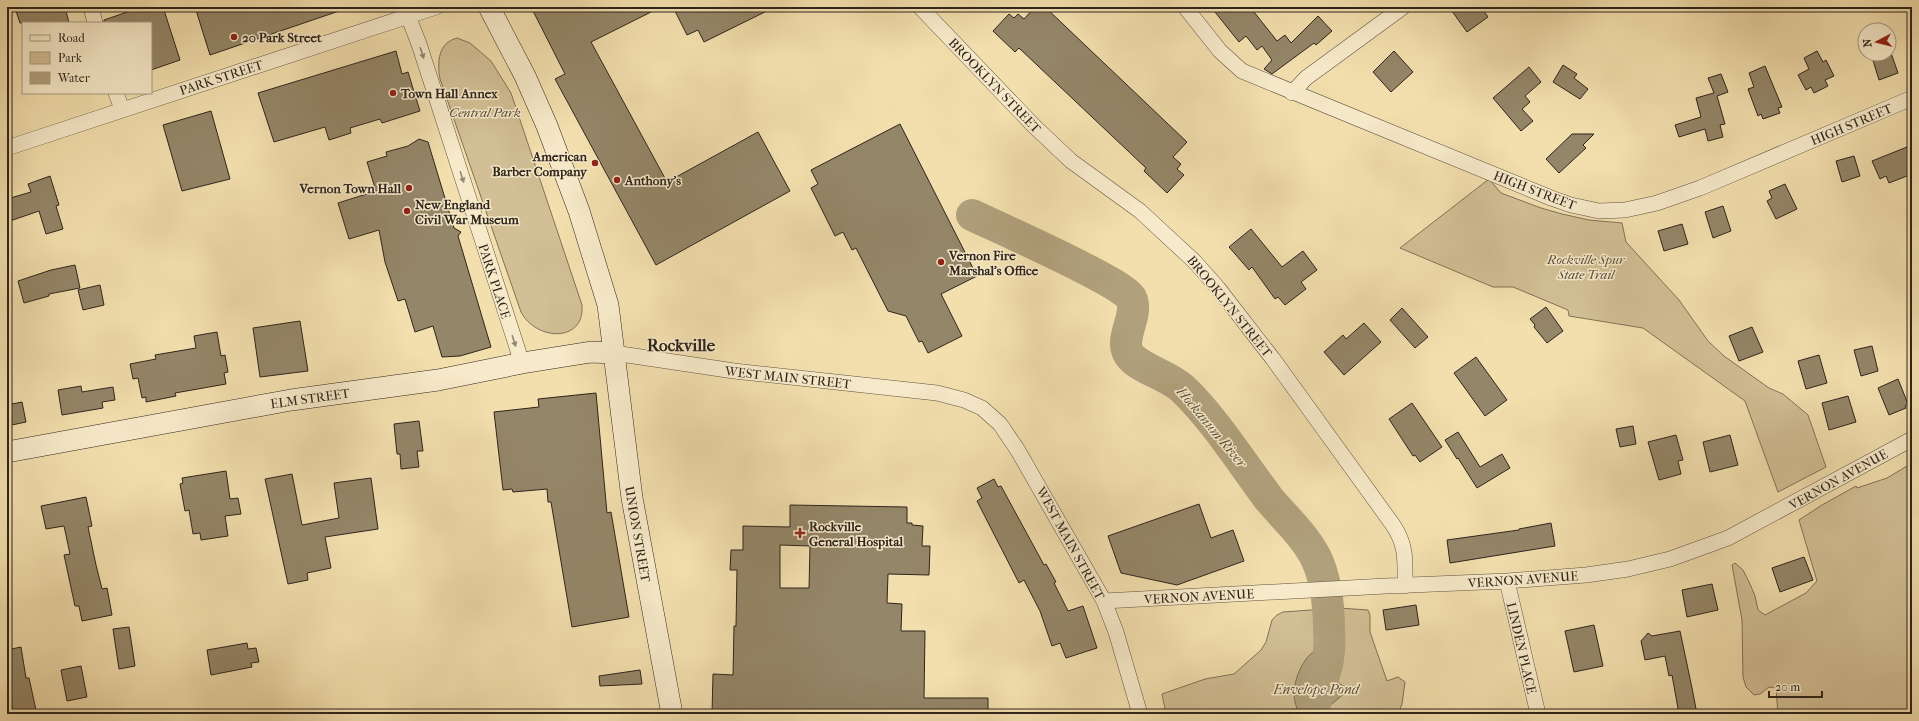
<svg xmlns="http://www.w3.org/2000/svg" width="1919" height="721" viewBox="0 0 1919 721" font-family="'IM FELL French Canon',serif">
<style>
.green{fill:#d2bf95;stroke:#807258}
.water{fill:#b0a07c;stroke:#7c6f56}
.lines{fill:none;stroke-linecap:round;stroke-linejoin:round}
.river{stroke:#b0a07c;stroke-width:32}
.building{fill:#948668;stroke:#2e251c;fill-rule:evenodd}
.street-casing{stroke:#5f5440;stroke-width:16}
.secondary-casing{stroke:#2e251c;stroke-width:22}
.street{stroke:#f7eaca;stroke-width:15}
.secondary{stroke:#f7eaca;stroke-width:21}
.oneway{fill:#928873}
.poi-dot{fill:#8f2418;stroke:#f7eaca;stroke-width:1.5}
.labels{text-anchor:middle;stroke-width:3;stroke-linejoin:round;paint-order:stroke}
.poi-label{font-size:13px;font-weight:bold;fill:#2e251c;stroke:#f7eaca;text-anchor:start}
.street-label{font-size:13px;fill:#2e251c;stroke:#f7eaca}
.park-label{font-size:13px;font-style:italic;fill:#574c3a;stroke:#f7eaca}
.water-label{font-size:14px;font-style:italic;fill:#5c503e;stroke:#f7eaca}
.district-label{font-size:17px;font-weight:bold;fill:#2e251c;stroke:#f7eaca}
</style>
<rect width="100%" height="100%" fill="#f3dfae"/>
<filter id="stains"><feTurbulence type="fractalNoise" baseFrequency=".005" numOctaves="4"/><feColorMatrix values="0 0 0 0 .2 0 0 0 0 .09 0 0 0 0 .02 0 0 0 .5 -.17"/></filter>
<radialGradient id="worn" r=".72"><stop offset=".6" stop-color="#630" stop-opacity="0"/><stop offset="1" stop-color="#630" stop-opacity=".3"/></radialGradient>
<path class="green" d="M457 38 470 43 491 61 511 93 582 305C585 343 536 341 521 312L440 79C437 62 438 43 457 38Z
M1489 179 1501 193 1541 208 1562 214 1589 220 1622 223 1626 242 1679 300 1708 341 1724 356 1769 388 1783 394 1808 415 1826 467 1778 492 1745 401 1643 328 1569 316 1568 310 1513 287H1493L1400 248Z
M1912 463V714H1778L1776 688 1769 687 1760 694 1754 695 1746 687 1743 677 1742 620 1732 565 1735 563 1743 570 1750 584 1755 596 1758 610 1765 615 1806 593 1817 581 1799 520 1822 505 1856 486 1857 488 1887 478Z
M1339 608 1368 610 1370 615V632L1387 681 1398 677 1405 682 1402 704 1398 714H1323L1345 687 1336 682 1328 649 1295 702 1297 706V714H1166L1162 694 1205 679 1234 674 1261 650 1266 642 1272 620 1277 615 1283 612Z"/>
<path class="water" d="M1320 648 1328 649 1336 682 1345 687V693L1328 707 1323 714H1297C1298 709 1296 707 1295 702 1291 684 1302 655 1320 648Z"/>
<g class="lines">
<path class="river" d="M972 215C995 226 1124 283 1131 298 1140 316 1116 341 1131 357 1143 370 1168 375 1183 389 1216 421 1241 462 1269 499 1285 518 1304 535 1316 558 1326 579 1329 607 1329 631 1330 646 1329 661 1324 675 1320 688 1315 700 1313 714"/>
</g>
<path class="building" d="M25 7H65L69 23H20L16 11Z
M132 7H163L180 60 151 70V23H104V20L133 10Z
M195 7H342V10L210 55Z
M531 7H661L591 42 667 182 758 132 790 191 656 265 555 79 565 74Z
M673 7H775L704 42 698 30 687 35Z
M1035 7H1045L1187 142 1173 157 1181 164 1177 169 1184 175 1167 193 1144 171 1146 168 1019 48 1015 52 993 31 1009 14 1014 18 1018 14 1024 19Z
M1211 7H1250L1277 41 1285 35 1291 43 1318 16 1332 31 1316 45 1314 43 1272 74 1264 69 1272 60 1262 46 1257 50 1246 36 1239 42Z
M1449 7H1481L1488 17 1467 32Z
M1890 50 1898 73 1879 80 1872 57 1879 54H1889Z
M396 51 402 74 408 72 420 111 382 123 380 119 350 128 351 133 329 140 325 127 274 142 258 93Z
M1394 51 1413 72 1391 92 1373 72Z
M1817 51 1823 62 1826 60 1834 76 1825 80 1828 86 1814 93 1811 87 1806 90 1798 75 1809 69 1804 58Z
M1563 65 1577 74 1574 78 1588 89 1580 99 1553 82Z
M1765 66 1782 107 1778 108 1780 113 1763 119 1761 114 1758 116 1748 89 1754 87 1749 73Z
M1529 67 1541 82 1525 96 1530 102 1522 109 1533 121 1521 131 1493 98Z
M1721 74 1728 92 1717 96 1725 124 1720 125 1723 137 1708 141 1705 129 1679 137 1675 125 1701 117 1696 98 1714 93 1708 78Z
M211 111 230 179 182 191 163 125Z
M900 124 977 276 941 294 962 336 928 353 922 341 919 342 906 316 888 311 856 248 852 250 843 232 835 236 811 188 818 184 811 170Z
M1572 134H1594L1583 145 1586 148 1559 173 1546 159Z
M419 139 428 142 454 228 461 232 458 236 491 347 460 356 442 357 433 326 415 332 405 299 398 301 385 262 379 230 349 239 338 203 376 191 367 162 387 156 386 152 408 146Z
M1907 147 1912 158V174L1889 183 1886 176 1880 179 1872 161Z
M1854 156 1860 176 1842 182 1836 161Z
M50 176 59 205 56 206 63 229 46 234 39 211 7 222V199L31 192 28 184Z
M1785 184 1797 209 1776 219 1767 201 1772 198 1769 191Z
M1723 206 1731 231 1713 238 1705 212Z
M1682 224 1688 244 1664 251 1658 231Z
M1251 229 1282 267 1303 251 1317 270 1301 282 1306 289 1285 305 1278 297 1275 299 1252 267 1249 270 1229 247Z
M75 265 80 288 49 294V296L24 303 18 281 51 270Z
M100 285 104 305 83 310 78 290Z
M1546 307 1563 331 1547 343 1534 327 1535 325 1530 319Z
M1402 308 1428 337 1415 348 1390 320Z
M300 321 308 371 260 377 253 328Z
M1364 323 1381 342 1344 375 1324 352 1343 335 1346 339Z
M1752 327 1763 352 1739 361 1729 336Z
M217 332 221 356 225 355 228 372 224 373 226 384 175 393 176 396 146 402V397L142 398 138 378 133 379 130 364 156 359 155 355 196 348 194 336Z
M1872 346 1878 371 1861 376 1854 350Z
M1819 355 1827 383 1806 389 1798 361Z
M1476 357 1507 400 1485 416 1454 373Z
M1898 379 1908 404 1905 406 1906 408 1889 415 1878 388Z
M81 386 82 392 113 387 115 400 102 402 103 408 62 415 58 390Z
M596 393 607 513 611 512 629 617 572 627 551 502H548L547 489 513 492 512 489 503 490 494 412 539 407 538 399Z
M1848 396 1856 422 1829 430 1822 403Z
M22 402 26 422 7 426V405Z
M1412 403 1442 447 1420 462 1415 455 1413 456 1389 419Z
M419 421 423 451H417L419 467 401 469 400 454H397L394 424Z
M1633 426 1636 444 1620 447 1616 429Z
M1458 432 1480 467 1502 454 1510 468 1477 488 1458 458 1457 459 1445 440Z
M1676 435 1683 460 1678 461 1681 474 1659 480 1648 442Z
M1730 435 1738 465 1710 472 1703 442Z
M226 471 230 499 238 498 241 514 225 516 228 536 201 540 200 533 193 534 189 510 185 511 180 484 183 483 182 478Z
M292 474 302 525 339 518 334 483 371 478 378 529 325 537 331 568 307 573 308 580 288 584 265 479Z
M994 479 998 487 1001 486 1044 565 1046 564 1056 582 1054 583 1068 611 1083 606 1097 648 1066 658 1060 643 1052 646 1040 611 1024 580 1019 583 977 501 982 498 977 488Z
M86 497 92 526 88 527 96 565 102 589 107 588 112 615 82 621 79 606H75L64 555 70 554 64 526 46 529 41 506Z
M1199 504 1211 538 1233 530 1244 561 1177 585 1121 573 1108 536Z
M790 505 907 507V523H912V525L923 526 922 546H930L929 575 888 574 887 603 902 604 901 631H925L924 698H988V714H712L713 674 733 675 734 626H736L737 570H730L731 550H743V526L790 527ZM780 545 810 546 809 588H780Z
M1551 523 1555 546 1450 563 1447 540 1519 530V529Z
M1804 557 1813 580 1780 592 1772 568Z
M1712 584 1718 610 1687 617 1682 590Z
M1416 605 1419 625 1386 630 1383 610Z
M1594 625 1603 666 1574 672 1565 631Z
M129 627 135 666 119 669 113 629Z
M1680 631 1692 688 1697 714H1679L1672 675 1669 676 1665 656 1645 660 1641 641 1648 633 1652 636Z
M247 643 248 649 256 648 259 662 251 663 252 667 211 675 207 650Z
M21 647 26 678H29L36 710 13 714 7 680V650Z
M81 666 87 697 67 701 61 670Z
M640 670 642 684 600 686 599 676Z"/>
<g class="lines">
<defs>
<path id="street" d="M91 7 95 23
M920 7 1034 126 1071 161 1140 211 1195 262 1218 288 1273 359 1393 525C1407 546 1405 561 1405 586
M1185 7 1220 51 1242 71 1551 198 1571 205 1599 211 1625 210 1657 203 1700 188 1912 98
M405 8 419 44 522 363
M116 93 122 109
M1292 93 1306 78 1403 7
M7 148 436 7
M614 353 734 371 937 393 964 400 982 408 1000 424 1017 449 1104 601 1116 632 1140 714
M1507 581 1538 714
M1104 601 1386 586 1507 581 1586 575 1628 569 1670 559 1728 538 1912 439"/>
<path id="secondary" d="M489 7 525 76 547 126 579 211 608 305 632 498 672 714
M7 452 291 400 438 380 522 363 591 352 614 353"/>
</defs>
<use href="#street" class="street-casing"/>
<use href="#secondary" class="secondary-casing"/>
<use href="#street" class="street"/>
<use href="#secondary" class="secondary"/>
</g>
<defs><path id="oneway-solid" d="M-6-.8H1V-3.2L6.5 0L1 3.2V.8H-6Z"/></defs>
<g class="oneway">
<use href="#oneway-solid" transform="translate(422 53) rotate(72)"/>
<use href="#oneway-solid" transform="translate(462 177) rotate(72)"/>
<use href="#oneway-solid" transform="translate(514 341) rotate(72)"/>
</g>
<g class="poi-dot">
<circle cx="234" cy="37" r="4"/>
<circle cx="393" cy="93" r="4"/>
<circle cx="595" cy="163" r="4"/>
<circle cx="617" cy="180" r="4"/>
<circle cx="409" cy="188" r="4"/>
<circle cx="407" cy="211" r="4"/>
<circle cx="941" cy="262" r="4"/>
<path d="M798 527h4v4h4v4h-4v4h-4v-4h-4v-4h4z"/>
</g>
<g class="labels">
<g class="poi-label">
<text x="242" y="42">20 Park Street</text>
<text x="401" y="98">Town Hall Annex</text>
<text x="587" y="161" text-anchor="end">American<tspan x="587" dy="15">Barber Company</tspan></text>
<text x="625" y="185">Anthony's</text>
<text x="401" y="193" text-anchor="end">Vernon Town Hall</text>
<text x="415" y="209">New England<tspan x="415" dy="15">Civil War Museum</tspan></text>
<text x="949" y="260">Vernon Fire<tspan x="949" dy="15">Marshal's Office</tspan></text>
<text x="809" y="531">Rockville<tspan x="809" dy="15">General Hospital</tspan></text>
</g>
<g class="street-label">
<text transform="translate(221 77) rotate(-18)" y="5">PARK STREET</text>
<text transform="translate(995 85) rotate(46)" y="5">BROOKLYN STREET</text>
<text transform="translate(1851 124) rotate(-23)" y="5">HIGH STREET</text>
<text transform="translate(1535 190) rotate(21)" y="5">HIGH STREET</text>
<text transform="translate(495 281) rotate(72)" y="5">PARK PLACE</text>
<text transform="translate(1230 306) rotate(51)" y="5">BROOKLYN STREET</text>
<text transform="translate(788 377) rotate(6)" y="5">WEST MAIN STREET</text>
<text transform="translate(310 398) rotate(-8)" y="5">ELM STREET</text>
<text transform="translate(1838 479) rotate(-29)" y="5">VERNON AVENUE</text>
<text transform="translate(638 534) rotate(80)" y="5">UNION STREET</text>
<text transform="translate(1071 543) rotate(61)" y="5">WEST MAIN STREET</text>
<text transform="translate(1523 579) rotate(-4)" y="5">VERNON AVENUE</text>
<text transform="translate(1199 596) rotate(-3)" y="5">VERNON AVENUE</text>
<text transform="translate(1522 648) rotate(77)" y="5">LINDEN PLACE</text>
</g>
<g class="park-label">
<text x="485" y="117">Central Park</text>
<text x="1586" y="264">Rockville Spur<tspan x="1586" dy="15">State Trail</tspan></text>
</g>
<g class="water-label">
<text transform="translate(1212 427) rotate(50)" y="5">Hockanum River</text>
<text x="1316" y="694">Envelope Pond</text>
</g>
<g class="district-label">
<text x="681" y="351">Rockville</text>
</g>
</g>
<rect width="1919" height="721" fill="none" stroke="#f3dfae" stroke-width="24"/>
<rect x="8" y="8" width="1903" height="705" fill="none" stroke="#2e251c" stroke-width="2"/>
<rect x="12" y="12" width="1895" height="697" fill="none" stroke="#2e251c"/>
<rect x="22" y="22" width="130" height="72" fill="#f7eaca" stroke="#a79b84"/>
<rect x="30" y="35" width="20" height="6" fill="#f7eaca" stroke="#a79b84"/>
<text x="58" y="42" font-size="12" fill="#2e251c">Road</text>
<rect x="30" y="52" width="20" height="12" fill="#d2bf95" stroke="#a79b84"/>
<text x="58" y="62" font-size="12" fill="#2e251c">Park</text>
<rect x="30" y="72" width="20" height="12" fill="#b0a07c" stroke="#a79b84"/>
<text x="58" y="82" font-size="12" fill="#2e251c">Water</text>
<g transform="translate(1877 42) rotate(263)"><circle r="19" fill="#f7eaca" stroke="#a79b84"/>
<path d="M0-3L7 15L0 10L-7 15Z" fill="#8f2418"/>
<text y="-6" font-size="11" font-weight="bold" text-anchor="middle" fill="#2e251c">N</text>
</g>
<path d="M1769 691v6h53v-6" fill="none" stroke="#2e251c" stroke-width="2"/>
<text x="1775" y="691" font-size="12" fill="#2e251c" stroke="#f7eaca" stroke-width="3" paint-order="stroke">20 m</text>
<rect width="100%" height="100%" filter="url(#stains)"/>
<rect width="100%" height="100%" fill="url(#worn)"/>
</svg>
